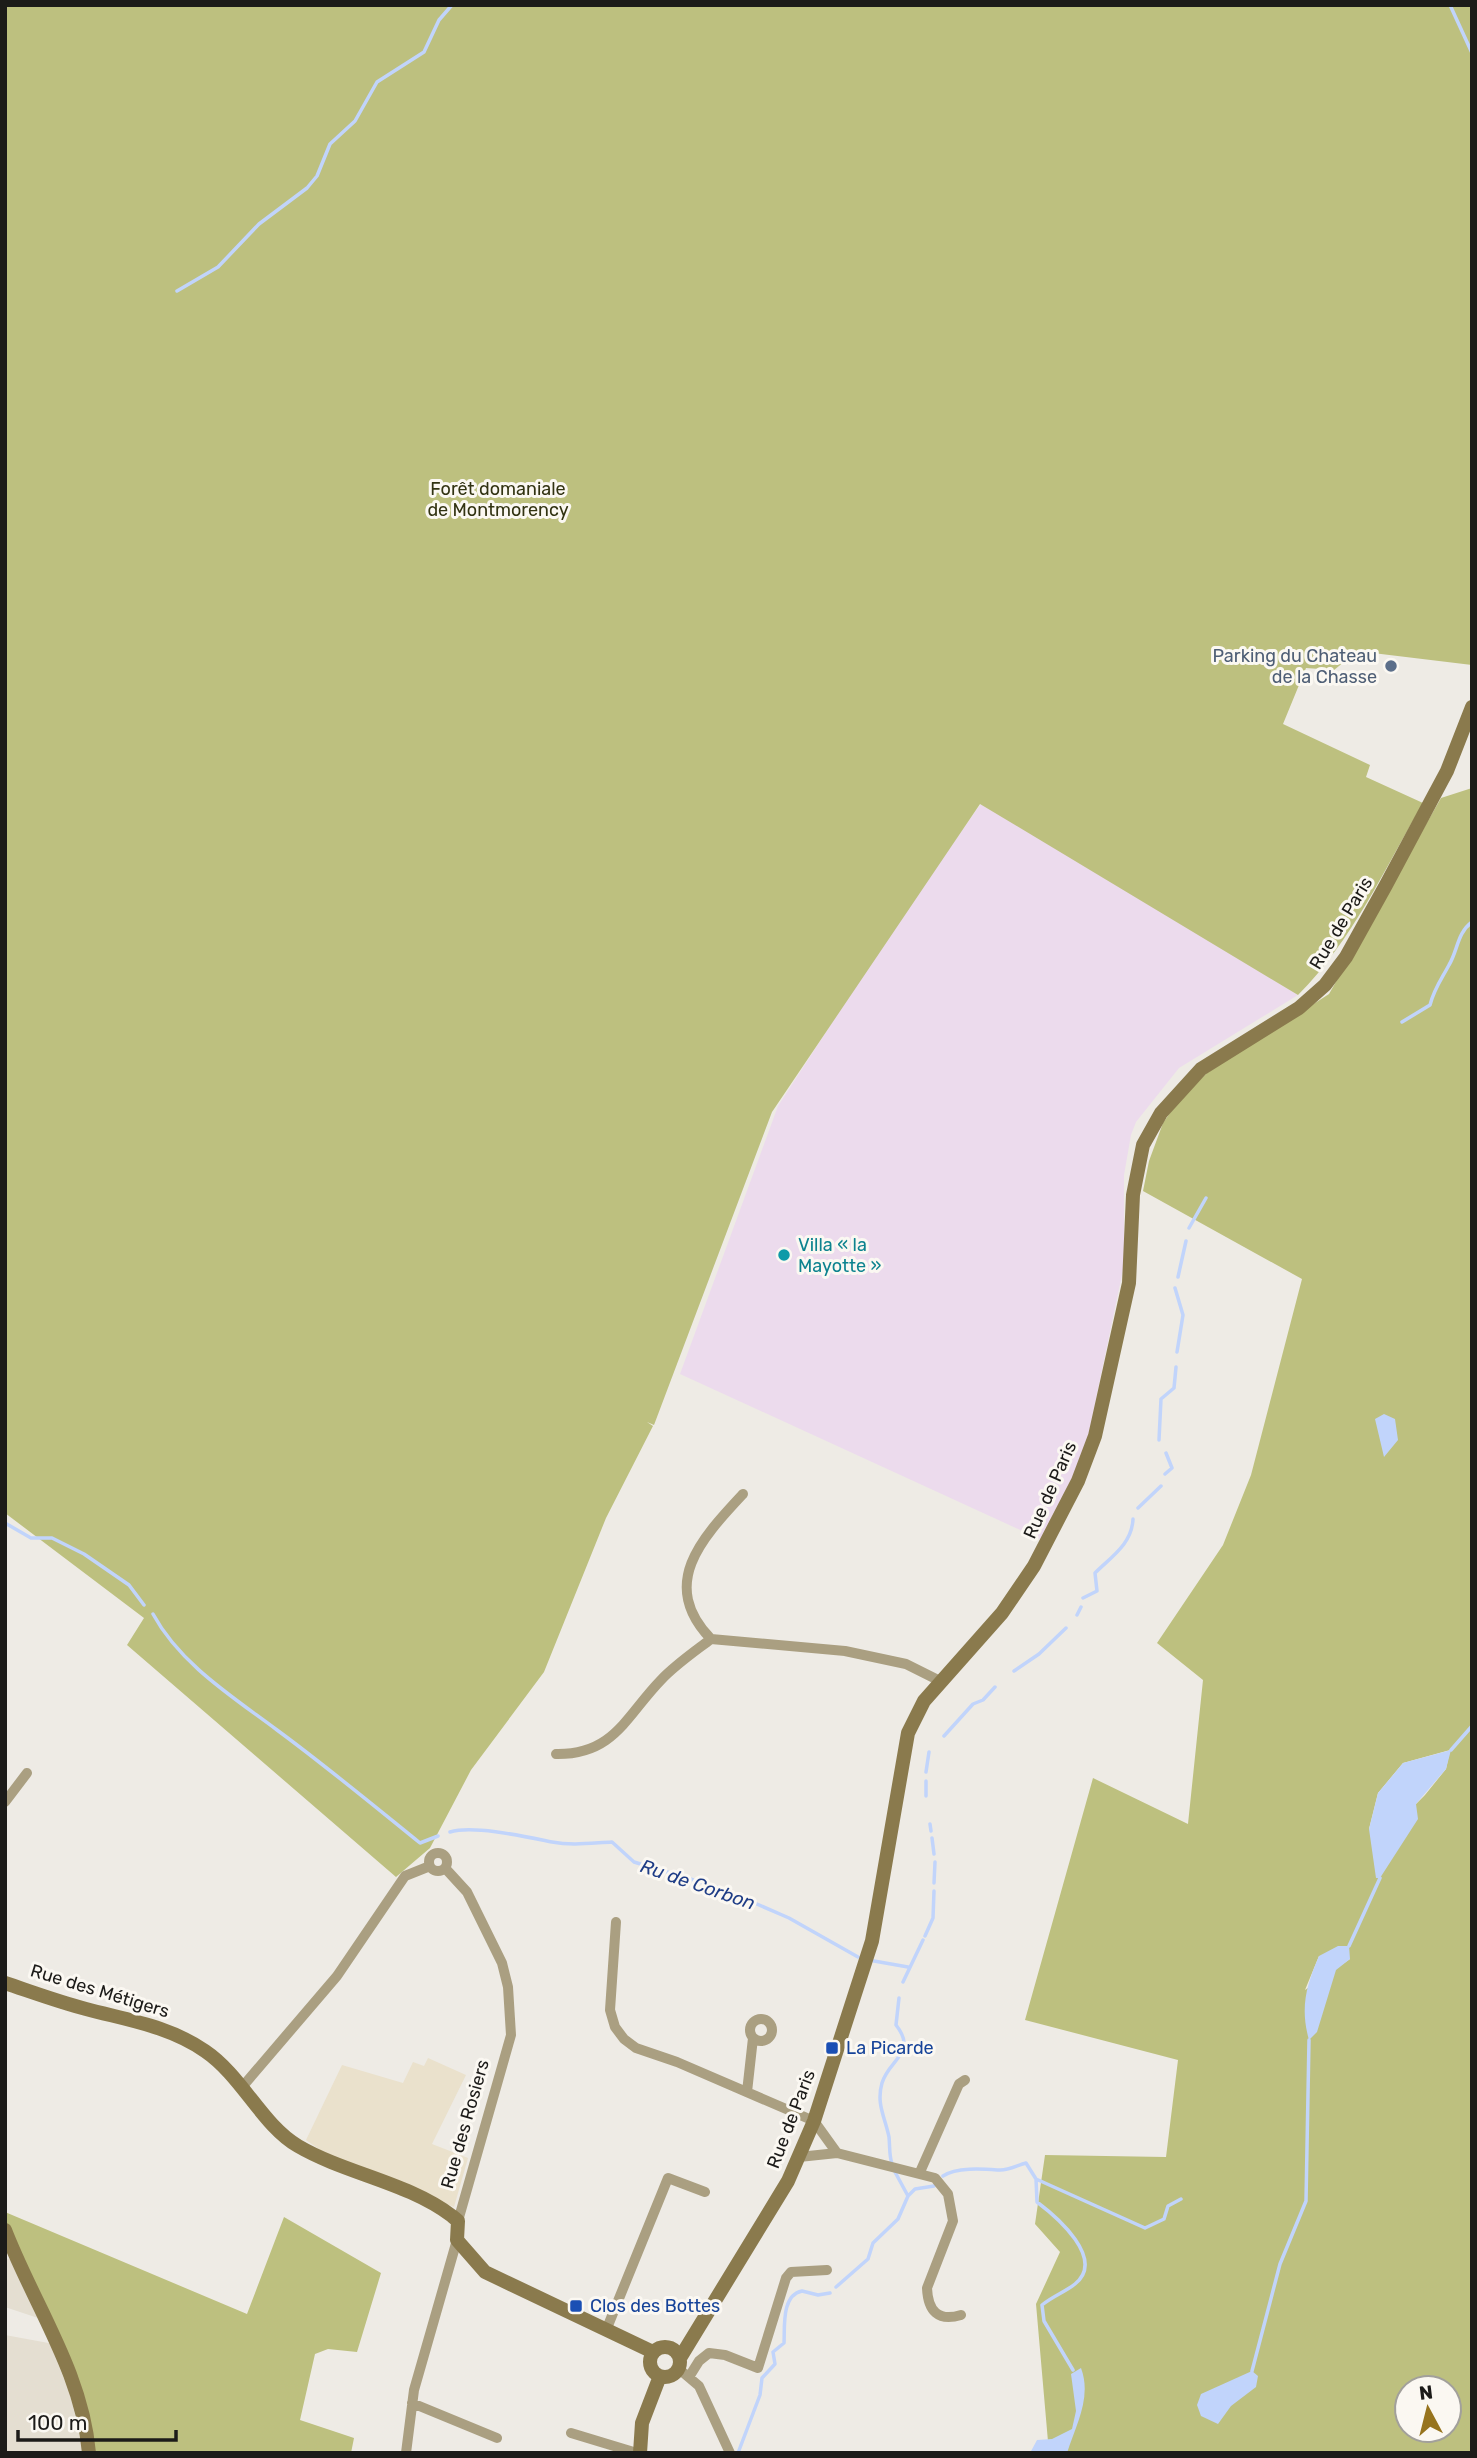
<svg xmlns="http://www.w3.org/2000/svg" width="1477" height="2458" viewBox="0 0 1477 2458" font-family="Rubik,sans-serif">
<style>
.built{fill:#e4ded1}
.industrial{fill:#eae1cc}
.medical{fill:#ecdbed}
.green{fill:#bdc07f;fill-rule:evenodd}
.water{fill:#c1d4fb}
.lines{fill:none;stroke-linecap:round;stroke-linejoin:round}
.stream{stroke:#c1d4fb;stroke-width:3.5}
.street{stroke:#aa9f81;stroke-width:10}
.secondary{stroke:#8a7a4d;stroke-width:14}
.service-dot{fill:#5c6f8a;stroke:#fbf8f2;stroke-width:2.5}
.culture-dot{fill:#0f9aa8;stroke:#fbf8f2;stroke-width:2.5}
.transit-dot{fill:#1a4fb4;stroke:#fbf8f2;stroke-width:2.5}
.labels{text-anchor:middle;stroke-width:6;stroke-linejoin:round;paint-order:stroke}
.park-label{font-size:18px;fill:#323312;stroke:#fbf8f2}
.service-label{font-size:18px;fill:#4e5e75;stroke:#fbf8f2;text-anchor:end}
.street-label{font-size:18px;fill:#1c1b19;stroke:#fbf8f2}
.culture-label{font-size:18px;fill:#0d838f;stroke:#fbf8f2;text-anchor:start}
.transit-label{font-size:18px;fill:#164399;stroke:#fbf8f2;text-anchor:start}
.water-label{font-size:19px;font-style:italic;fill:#1f3d86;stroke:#fbf8f2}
</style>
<rect width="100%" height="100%" fill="#eeebe5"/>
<path class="built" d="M5 2258 13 2260 41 2319 5 2307Z
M5 2335 54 2344 60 2357 85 2453H5Z"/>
<path class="industrial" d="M428 2058 466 2075 432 2144 468 2158 454 2207 326 2154 306 2140 342 2065 403 2083 413 2062 424 2066Z"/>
<path class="medical" d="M1005 777 1051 845 1298 995 1179 1068 1136 1122 1131 1135 1124 1175V1265L1088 1437 1075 1474 1042 1540 680 1374 778 1106 887 938 977 809Z"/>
<path class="green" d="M5 5H1472V665L1348 650 1344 662 1334 670 1306 668 1283 724 1370 765 1366 777 1423 803C1385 868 1352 941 1298 995L980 804 772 1112 654 1425 647 1422 653 1426 606 1518 544 1672 471 1770 430 1848 396 1877 127 1645 144 1618 5 1513Z
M1472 788V2453H1049L1036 2304 1060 2252 1035 2224 1045 2155 1166 2157 1178 2060 1025 2020 1093 1778 1188 1824 1203 1680 1157 1643 1223 1545 1251 1475 1302 1279 1143 1191 1149 1161 1163 1123 1181 1097 1207 1073 1329 994 1441 798ZM1450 1750 1446 1769 1425 1795 1416 1804 1369 1829 1378 1793 1403 1763ZM1319 1956 1350 1959 1305 1990ZM1407 2388H1449V2430H1407Z
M5 2212 247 2314 284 2217 381 2273 357 2352 328 2349 315 2354 300 2420 354 2438 351 2453H93L5 2223Z"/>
<path class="water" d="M1384 1414 1395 1419 1398 1440 1384 1457 1375 1419Z
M1451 1750 1446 1769 1416 1804 1418 1819 1380 1878H1376L1369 1829 1378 1793 1403 1763Z
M1338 1946H1349L1350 1959 1336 1970 1317 2032 1309 2040C1300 2008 1306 1986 1319 1956Z
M1081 2368C1092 2397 1076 2425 1067 2453H1030L1037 2440 1052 2439 1072 2429 1076 2411 1071 2374Z
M1252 2371 1258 2376 1256 2387 1231 2406 1218 2424 1201 2416 1197 2405 1201 2394Z"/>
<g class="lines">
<path class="stream" d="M1450 5 1472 53
M177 291 218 267 259 224 307 188 317 176 330 144 355 121 377 82 424 52 439 20 452 5
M1402 1022 1430 1005C1434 989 1441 980 1449 965 1458 950 1457 933 1472 922
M1189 1228 1206 1198
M1178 1277 1186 1241
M1175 1288 1183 1315 1177 1352
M1159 1440 1161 1399 1174 1388 1176 1367
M1165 1474 1172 1468 1166 1453
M1138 1508 1161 1486
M5 1523 31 1538H52L84 1554 129 1585 144 1605
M1083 1598 1097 1591 1095 1573C1111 1557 1132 1544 1133 1519
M153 1614C180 1664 233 1697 277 1730 326 1766 373 1805 420 1843L438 1836
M1077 1615 1081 1607
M1014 1671 1039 1654 1066 1628
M944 1736 973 1704 983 1700 995 1687
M1451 1750 1472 1726
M926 1772 929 1752
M926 1781V1796
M930 1824 931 1831
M450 1832C474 1825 527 1837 552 1842 572 1846 592 1843 612 1842L634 1862 720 1888 789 1918 858 1957
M932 1838 934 1854
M934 1883 935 1862
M925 1936 933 1918 934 1891
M1349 1946 1380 1878
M874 1961 908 1967
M903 1982 923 1940
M892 2164C889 2155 890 2147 889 2137 885 2117 876 2104 882 2083 889 2059 918 2053 896 2025L899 1998
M943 2176C957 2167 983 2169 999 2170 1007 2171 1018 2165 1026 2163L1036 2179 1037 2202C1057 2217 1106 2259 1075 2284 1065 2292 1053 2296 1042 2305L1044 2321 1073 2370
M1036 2179 1145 2228 1164 2219 1168 2206 1181 2199
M908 2196 915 2189 934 2186
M836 2287 868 2259 873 2243 898 2219 908 2196 895 2172
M1252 2371 1280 2264 1306 2201 1309 2040
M738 2453 760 2395 762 2378 775 2364 773 2352 784 2343C785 2328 781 2295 802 2291L818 2295 830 2293"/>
<path class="street" d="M711 1639 845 1651 906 1664 940 1681
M711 1639C658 1584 702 1538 743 1494
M556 1754C614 1755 626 1716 661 1680 675 1665 694 1652 711 1639
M5 1802 27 1773
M429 1862a9 9 0 1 1 18 0a9 9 0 1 1-18 0Z
M445 1868 467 1892 502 1963 508 1987 511 2035 458 2221
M616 1922 610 2010 615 2027 624 2039 636 2048 677 2062 814 2121 837 2153 935 2178 948 2194 953 2221 927 2288C928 2311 938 2322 961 2315
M750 2030a11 11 0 1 1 22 0a11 11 0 1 1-22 0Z
M243 2086 337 1976 405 1876 430 1866
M747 2092 753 2038
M799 2157 837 2153
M920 2172 959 2084 965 2080
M607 2328 668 2178 705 2192
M679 2369 699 2386 730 2453
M689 2377 699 2361 709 2353 725 2355 758 2368 786 2278 791 2272 827 2270
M412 2403 497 2438
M571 2433 637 2453
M406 2453 414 2390 457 2240"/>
<path class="secondary" d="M5 1983C32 1992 59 2002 86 2009 127 2020 169 2026 205 2051 242 2076 262 2125 298 2146 346 2174 407 2182 452 2216L458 2221 457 2240 485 2272 653 2352
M5 2230C34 2305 82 2372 89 2453
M650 2362a15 15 0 1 1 30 0a15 15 0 1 1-30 0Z
M680 2358 788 2181 814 2121 872 1941 908 1733 924 1701 1002 1613 1034 1566 1078 1481 1095 1436 1129 1283 1133 1195 1143 1145 1161 1113 1201 1069 1299 1008 1325 985 1346 957 1386 885 1447 771 1472 707
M640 2453 642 2423 660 2376"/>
</g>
<circle class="service-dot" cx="1391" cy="666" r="7"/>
<circle class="culture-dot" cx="784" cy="1255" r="7"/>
<g class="transit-dot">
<rect x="825" y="2041" width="14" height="14" rx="3.5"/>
<rect x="569" y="2299" width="14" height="14" rx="3.5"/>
</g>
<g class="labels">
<g class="park-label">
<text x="498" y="495">Forêt domaniale<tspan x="498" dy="21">de Montmorency</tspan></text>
</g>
<g class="service-label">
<text x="1377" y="662">Parking du Chateau<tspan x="1377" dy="21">de la Chasse</tspan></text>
</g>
<g class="street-label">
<text transform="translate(1341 923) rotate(-59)" y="6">Rue de Paris</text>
<text transform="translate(1050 1490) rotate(-66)" y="6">Rue de Paris</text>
<text transform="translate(100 1991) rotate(17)" y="6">Rue des Métigers</text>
<text transform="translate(791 2119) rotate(-69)" y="6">Rue de Paris</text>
<text transform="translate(465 2124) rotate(-74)" y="6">Rue des Rosiers</text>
</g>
<g class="culture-label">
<text x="798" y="1251">Villa « la<tspan x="798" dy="21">Mayotte »</tspan></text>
</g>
<g class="transit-label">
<text x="846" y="2054">La Picarde</text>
<text x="590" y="2312">Clos des Bottes</text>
</g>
<g class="water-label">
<text transform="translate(698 1884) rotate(19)" y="7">Ru de Corbon</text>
</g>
</g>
<rect width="1477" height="2458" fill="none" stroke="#1c1b19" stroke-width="14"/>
<g transform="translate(1428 2409) rotate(353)"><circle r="33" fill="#fbf8f2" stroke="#a2a09b" stroke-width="2"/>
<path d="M0-5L12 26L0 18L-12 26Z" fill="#97741e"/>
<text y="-10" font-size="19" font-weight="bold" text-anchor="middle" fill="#1c1b19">N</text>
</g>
<path d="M18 2430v10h158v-10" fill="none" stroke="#1c1b19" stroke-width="3.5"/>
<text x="28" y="2430" font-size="21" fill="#1c1b19" stroke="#fbf8f2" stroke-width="5" paint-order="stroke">100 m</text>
</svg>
